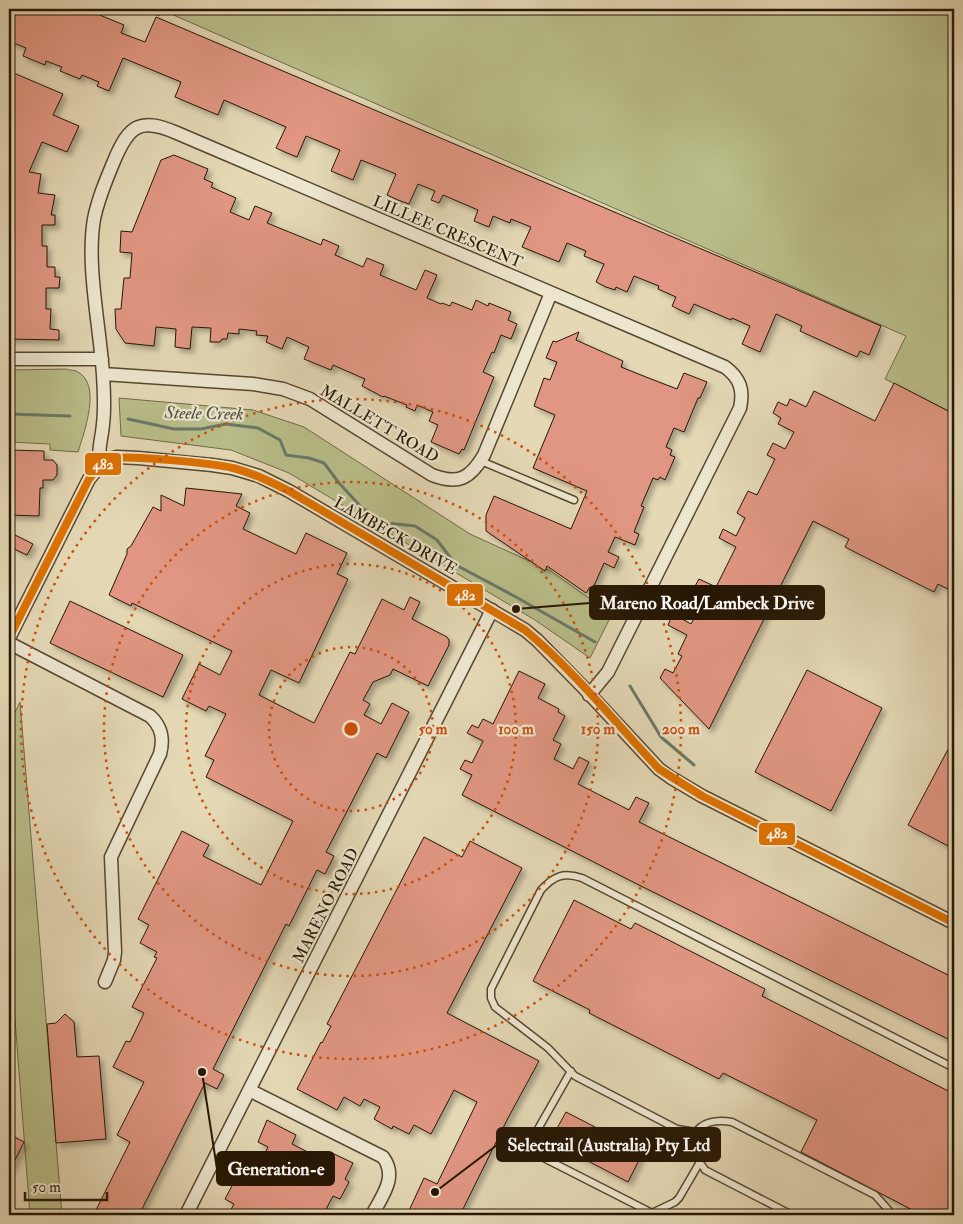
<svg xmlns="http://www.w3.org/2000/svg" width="963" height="1224" viewBox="0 0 963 1224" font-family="'IM FELL Double Pica',serif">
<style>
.green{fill:#b9be8a;stroke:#706a47}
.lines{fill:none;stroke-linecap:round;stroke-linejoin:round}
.stream{stroke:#697968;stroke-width:3}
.building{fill:#e09682;stroke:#261704;filter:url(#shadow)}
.lane-casing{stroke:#564730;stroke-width:9}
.street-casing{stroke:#564730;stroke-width:15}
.lane{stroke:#ede6cf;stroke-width:6}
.street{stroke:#ede6cf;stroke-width:12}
.bus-1-casing{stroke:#ede6cf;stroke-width:11}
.bus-1{stroke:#de7201;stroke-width:8}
.ring{fill:none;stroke:#cb4f0b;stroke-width:2.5;stroke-dasharray:2.5 5}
.labels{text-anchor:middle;stroke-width:4.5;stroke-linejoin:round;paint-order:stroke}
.street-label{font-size:16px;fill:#261704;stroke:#ede6cf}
.water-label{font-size:18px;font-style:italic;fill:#4d503e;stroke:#ede6cf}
.centre{fill:#cb4f0b;stroke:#ede6cf;stroke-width:2.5}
.ring-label{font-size:15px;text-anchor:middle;font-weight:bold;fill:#cb4f0b;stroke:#ede6cf;stroke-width:4.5;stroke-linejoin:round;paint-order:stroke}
.leader{fill:none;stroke:#261704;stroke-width:2}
.callout-dot{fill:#261704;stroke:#ede6cf;stroke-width:2}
.callout{fill:#261704;stroke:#261704;stroke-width:2}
.callout-label{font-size:18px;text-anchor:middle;font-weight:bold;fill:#fff}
.line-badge{stroke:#ede6cf;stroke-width:2}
.badge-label{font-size:14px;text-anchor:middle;font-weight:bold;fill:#fff}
</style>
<defs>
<filter id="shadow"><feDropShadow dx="4" dy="4" stdDeviation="2.5" flood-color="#0004"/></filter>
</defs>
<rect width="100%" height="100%" fill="#e4d8b5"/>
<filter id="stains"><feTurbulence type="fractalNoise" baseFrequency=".004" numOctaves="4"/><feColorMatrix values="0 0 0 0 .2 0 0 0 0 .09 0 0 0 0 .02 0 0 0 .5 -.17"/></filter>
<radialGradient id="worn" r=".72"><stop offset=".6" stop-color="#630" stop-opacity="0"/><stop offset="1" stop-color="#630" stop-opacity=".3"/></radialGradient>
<path class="green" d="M142 9H954V414L885 379 906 336 162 10 159 16Z
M65 369C68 370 73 370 76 371 103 383 84 432 78 452L50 450V444L10 442 9 446V370Z
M119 398 253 410 304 427 470 534 549 570 612 614 590 658 535 620 289 473 231 450 121 436Z
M20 702 62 1215H30L9 941V725Z"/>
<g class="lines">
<path class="stream" d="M9 414 70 416
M128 419 174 429H201L226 424 258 428 280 440 286 455 309 458 324 463 339 483 362 508 387 523 415 526 437 540 456 565 516 597 595 642
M630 686 661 737 694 765"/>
</g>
<path class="building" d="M9 9H72L83 13 85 9 124 25 121 33 145 42 156 17 793 288 881 326 869 355 860 351 857 357 800 331 802 326 776 314 760 352 742 344 750 326 732 318 731 320 694 304 689 314 680 310 672 306 676 297 658 289 659 286 634 276 627 292 616 287 615 290 606 287 596 282 604 264 584 256 586 251 567 243 559 262 522 247 531 227 511 219 510 223 493 216 489 227 474 221 478 210 443 195 439 203 431 200 435 191 418 184 409 204 398 200 387 195 396 174 361 160 353 180 331 171 340 150 306 136 297 157 287 153 276 148 286 127 224 100 218 115 175 97 181 82 123 58 109 91 97 86 99 82 82 75 80 79 60 71 62 67 46 61 45 65 23 56 26 48 9 41Z
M9 71 63 94 53 115 79 126 67 152 42 142 29 172 41 174 38 193 55 195 51 215H55V225H42V246H47V267H55V277H60L59 288H46V309H51L50 329 59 330V340L9 339Z
M174 155 208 169 204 179 213 183 211 187 236 198 230 212 249 220 255 206 272 213 267 223 321 245 323 239 339 246 335 255 363 267 367 258 384 265 380 275 416 290 425 270 437 275 427 298 441 304 442 303 450 306 452 302 472 310 476 300 488 306 489 303 511 312 508 320 517 324 511 339 501 335 494 353 492 352 483 372 494 377 464 450 462 449 459 454 431 442 438 425 429 421 433 412 417 405 415 411 406 407 407 405 384 396 383 397 362 386 365 379 333 365 331 370 304 359 309 347 287 337 282 349 266 342 268 336 256 335 257 331 239 329V334L228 333 227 339H222L221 341 219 342H210L211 328 192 327 190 349 175 347 176 329 156 327 154 346 125 343 116 329 115 309H121L124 278H130L132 253 120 252 121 231 132 232 161 160Z
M579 332 576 340 623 361 621 367 646 377 677 389 684 373 707 382 700 398H698L684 432 674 428 666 447 672 450 670 455 675 457 665 480 660 477 658 480 653 478 641 506 644 507 634 532 639 534 635 545 615 537 608 552 619 557 614 568 604 563 593 588 590 587 586 593 547 566 545 571 486 531V515L494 496 571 529 587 491 533 468 555 415 534 406 544 378 550 380 557 362 546 358 553 341 556 342Z
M894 383 954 414V592L938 584 934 592 845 547 849 539 813 521 709 729 660 678 665 669 673 673 682 656 678 654 687 635 668 625 673 614 691 624 702 604 689 597 699 579 716 587 736 547 719 538 723 529 736 536 745 518 737 513 748 491 757 495 775 459 767 455 773 443 785 449 794 432 778 424 781 418 773 413 778 402 787 406 790 399 806 407 814 391 875 421Z
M9 450 44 451V460H53L57 465V475L53 480H43V488H40L39 516 9 515Z
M186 488 242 494 236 506 250 513 243 529 296 554 306 533 347 553 337 574 348 579 299 683 271 670 259 695 314 723 350 652 355 654 382 599 404 610 410 597 420 602 412 619 447 637 449 640V645L428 686 393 669 390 675 373 682 363 700 370 704 364 715 381 724 392 703 409 712 386 758 377 753 326 852 334 856 325 874 317 870 289 926 286 924 213 1069 224 1075 217 1089 205 1083 139 1215H105L96 1210 130 1142 117 1135 144 1082 113 1067 126 1041 130 1042 144 1013 132 1007 157 958 154 957 157 952 140 943 149 925 138 919 182 831 209 845 203 856 261 885 293 821 206 777 214 760 205 756 226 714 209 706 206 711 182 699 199 664 220 675 232 651 132 603 131 606 109 595 127 554V549L131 546 153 507 161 511V495L184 506Z
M9 532 33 544 27 555 14 549 15 547 9 545Z
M70 601 183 655 163 697 50 643Z
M807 670 882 708 831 811 755 772Z
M519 671 545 684 538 698 559 709 558 712 565 716 553 740 561 744 554 759 573 769 579 757 589 762 578 784 629 810 636 797 649 803 639 822 954 978V1042L635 883 462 795 472 775 460 769 465 760 472 763 483 741 467 733 472 725 478 728 483 719 493 724Z
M954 738V849L908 825Z
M424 837 462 857 470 841 522 868 447 1013 539 1061 508 1118 460 1215H407L424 1178 437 1184 477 1102 454 1090 431 1134 414 1125 409 1134 393 1126 392 1129 374 1119 380 1107 364 1099 360 1106 344 1097 337 1110 297 1089 321 1042 322 1043 331 1026 327 1024Z
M574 900 631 929 635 923 765 989 762 996 954 1094V1215H922L801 1152 817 1120 723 1073 719 1079 589 1013 590 1010 533 981Z
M65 1014 74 1022 77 1057 99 1056 106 1139 56 1143 47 1024 56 1023Z
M566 1112 643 1152 628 1182 550 1141Z
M267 1120 296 1135 292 1144 327 1162 332 1153 353 1163 345 1179 349 1182 340 1199 333 1196 323 1215H228L234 1204 225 1199 235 1180 243 1184 251 1170 255 1172 268 1147 258 1142Z
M9 1134 24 1142 9 1172Z"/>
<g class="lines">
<defs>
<path id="lane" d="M481 461 574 500
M571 1071 534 1136 530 1145 532 1152 652 1213 675 1202 679 1198 700 1162
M696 1132 677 1129 575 1076 548 1048 495 1007 491 998V989L541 890C554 876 563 872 582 878L954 1068
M792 1215 705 1170C703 1166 698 1161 696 1157 685 1128 707 1118 732 1122L875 1195 893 1215"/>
<path id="street" d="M9 359H102
M103 374 253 384 283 389 310 399 432 475C458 485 470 479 484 455L551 293
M100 466C97 451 102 438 103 424 105 408 104 391 103 375 100 326 86 266 94 219 98 199 106 180 114 161 129 125 140 117 177 133L725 367C740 378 744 390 740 408L608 672 589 695
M9 638 89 479 100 466 110 459 117 457 138 458 212 465 232 468 259 476 289 491 525 630 537 640 582 686 659 769 670 777 702 796 954 923
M9 643 150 716C162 727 164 739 160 754L111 857 115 952 114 960 105 982
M249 1090 383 1157C398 1177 382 1196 372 1215
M186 1215 492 610"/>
</defs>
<use href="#lane" class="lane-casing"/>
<use href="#street" class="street-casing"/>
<use href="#lane" class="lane"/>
<use href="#street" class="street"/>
<defs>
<path id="bus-1" d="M9 638 89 479C95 471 102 463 111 459 124 454 216 464 233 468 253 473 271 482 289 491L525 630C573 670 616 723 659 769L702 796 954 923"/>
</defs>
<use href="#bus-1" class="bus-1-casing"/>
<use href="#bus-1" class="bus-1"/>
</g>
<g class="ring">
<circle cx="351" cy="729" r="82"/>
<circle cx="351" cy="729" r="165"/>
<circle cx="351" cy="729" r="247"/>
<circle cx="351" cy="729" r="330"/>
</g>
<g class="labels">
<g class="street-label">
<text transform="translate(448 231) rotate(23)" y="6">LILLEE CRESCENT</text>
<text transform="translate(380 423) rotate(31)" y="6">MALLETT ROAD</text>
<text transform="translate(396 535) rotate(30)" y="6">LAMBECK DRIVE</text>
<text transform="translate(325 905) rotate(-63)" y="6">MARENO ROAD</text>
</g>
<g class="water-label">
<text transform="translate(204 413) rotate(1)" y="6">Steele Creek</text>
</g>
</g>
<circle cx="351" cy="729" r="8" class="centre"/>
<g class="ring-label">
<text x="433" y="734">50 m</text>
<text x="516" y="734">100 m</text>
<text x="598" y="734">150 m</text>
<text x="681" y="734">200 m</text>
</g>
<path class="leader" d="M516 609L590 603M435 1192L497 1145M202 1072L217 1169"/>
<g class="callout-dot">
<circle cx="516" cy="609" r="5"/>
<circle cx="435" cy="1192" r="5"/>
<circle cx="202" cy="1072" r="5"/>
</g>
<g class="callout">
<rect x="590" y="586" width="234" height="33" rx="5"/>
<rect x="497" y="1128" width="223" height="33" rx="5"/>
<rect x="217" y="1152" width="117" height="33" rx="5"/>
</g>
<g class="callout-label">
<text x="707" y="609">Mareno Road/Lambeck Drive</text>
<text x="609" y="1151">Selectrail (Australia) Pty Ltd</text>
<text x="276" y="1175">Generation-e</text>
</g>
<g class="line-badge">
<rect x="84" y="452" width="38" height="24" rx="5" fill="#de7201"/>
<rect x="446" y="583" width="38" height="24" rx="5" fill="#de7201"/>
<rect x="758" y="822" width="38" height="24" rx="5" fill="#de7201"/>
</g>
<g class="badge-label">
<text x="103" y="469">482</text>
<text x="465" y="600">482</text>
<text x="777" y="838">482</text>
</g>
<rect width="963" height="1224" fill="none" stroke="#e4d8b5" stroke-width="30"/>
<rect x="10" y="10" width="943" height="1204" fill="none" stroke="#261704" stroke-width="2.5"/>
<rect x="15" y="15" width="933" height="1194" fill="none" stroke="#261704"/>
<path d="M25 1192v8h82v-8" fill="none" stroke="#261704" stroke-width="2.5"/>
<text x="32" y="1192" font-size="15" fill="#261704" stroke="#ede6cf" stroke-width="4" paint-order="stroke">50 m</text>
<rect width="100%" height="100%" filter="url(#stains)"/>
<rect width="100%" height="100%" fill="url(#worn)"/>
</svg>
